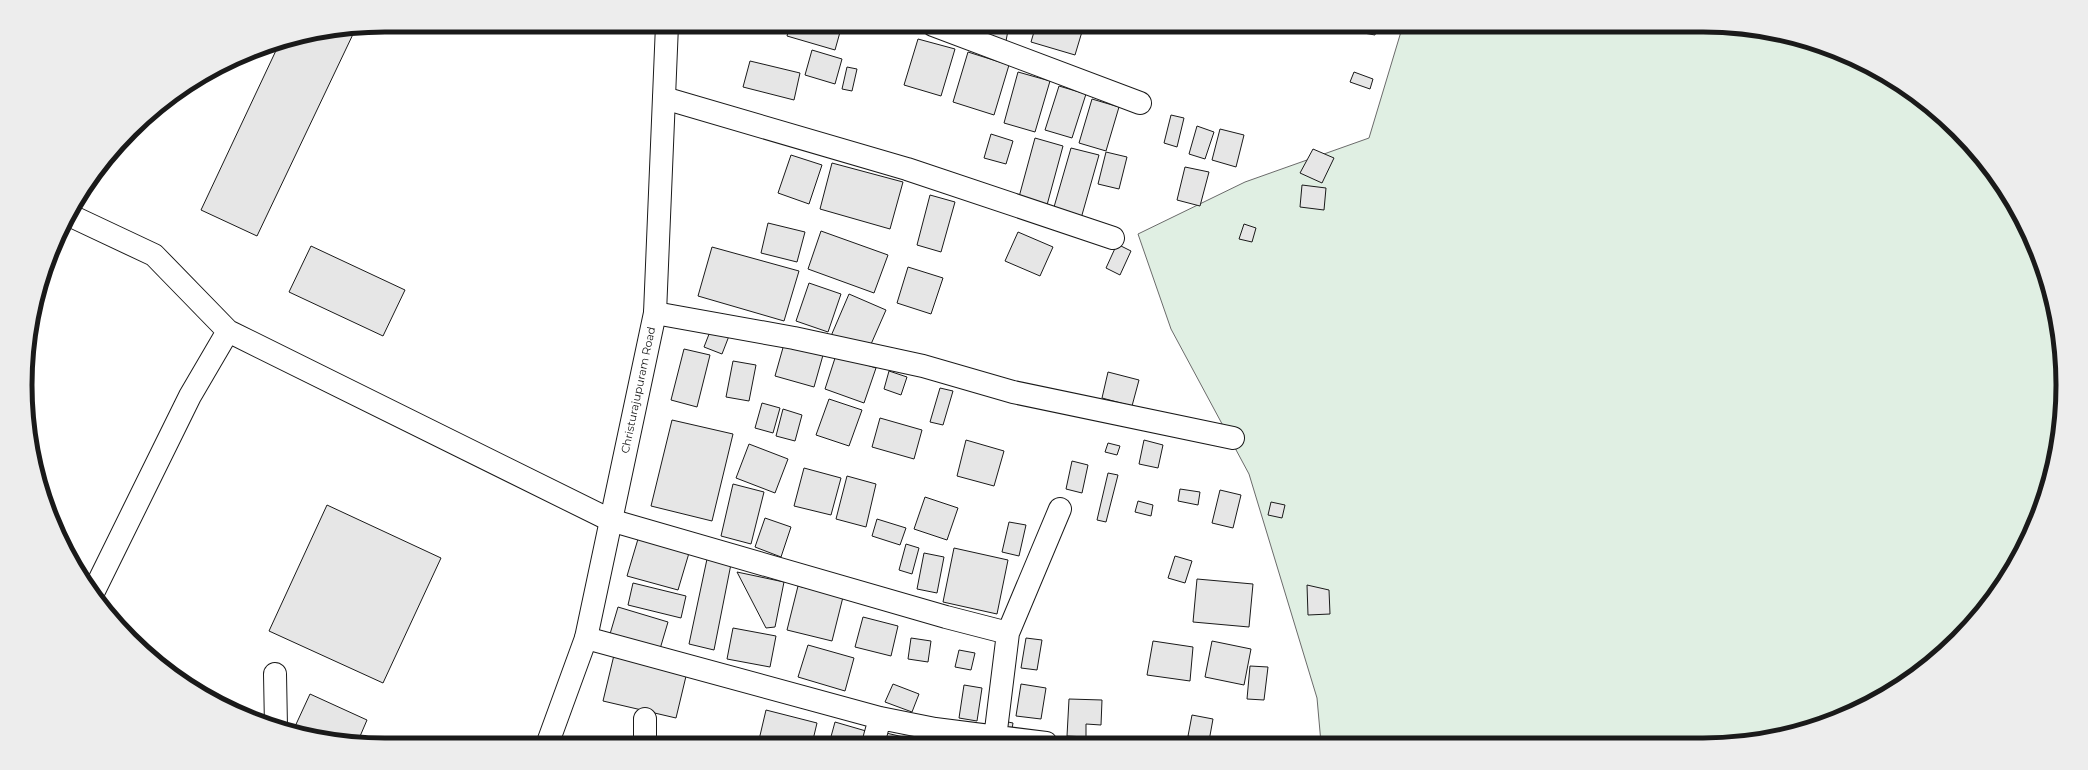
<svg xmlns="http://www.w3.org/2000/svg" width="2088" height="770" viewBox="0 0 2088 770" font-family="Montserrat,sans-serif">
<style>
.green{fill:#e0efe3;stroke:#6a6a6a}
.building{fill:#e6e6e6;stroke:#1a1a1a}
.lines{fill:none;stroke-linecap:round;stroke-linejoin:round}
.street-casing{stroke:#1a1a1a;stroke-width:24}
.secondary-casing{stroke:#1a1a1a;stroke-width:24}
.street{stroke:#fff;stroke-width:22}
.secondary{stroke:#fff;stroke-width:22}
.labels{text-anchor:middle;stroke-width:3;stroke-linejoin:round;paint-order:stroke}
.street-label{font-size:11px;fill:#1a1a1a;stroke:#fff}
.rim{fill:none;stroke:#1a1a1a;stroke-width:5}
</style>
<rect width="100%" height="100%" fill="#fff"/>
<path class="green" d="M1403 25H1703L1796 37 1862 62 1922 100 1974 148 2015 205 2044 269 2060 338 2062 409 2051 478 2015 565 1941 656 1862 708 1750 742 1321 743 1317 698 1249 474 1171 329 1138 234 1245 182 1369 138Z"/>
<path class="building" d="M790 25H842L835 50 787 36Z
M969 25H1009L1006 41 968 28Z
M1036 25H1084L1075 55 1031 42Z
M1360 25H1377L1375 35 1358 32Z
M355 30 257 236 201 210 280 42Z
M918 39 955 49 941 96 904 85Z
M812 50 842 59 835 84 805 75Z
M968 52 1009 65 994 115 953 102Z
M750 61 800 73 794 100 743 87Z
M847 67 857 69 852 91 842 89Z
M1018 72 1050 81 1035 132 1004 123Z
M1354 72 1373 79 1370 89 1350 82Z
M1059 86 1086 94 1072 138 1045 130Z
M1092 99 1119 107 1106 151 1079 143Z
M1171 115 1184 118 1177 147 1164 143Z
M1197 126 1214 132 1205 159 1189 154Z
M1220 129 1244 135 1236 167 1212 160Z
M991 134 1013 141 1006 164 984 158Z
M1035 138 1063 146 1047 205 1019 197Z
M1071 148 1099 155 1080 222 1052 214Z
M1313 149 1334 158 1322 183 1300 173Z
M1106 152 1127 157 1119 189 1098 184Z
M791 155 822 165 809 204 778 193Z
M832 163 903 182 890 229 820 209Z
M1185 167 1209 172 1200 206 1177 200Z
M1302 185 1326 188 1324 210 1300 207Z
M930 195 955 202 941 252 917 245Z
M768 223 805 232 797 262 761 253Z
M1244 224 1256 228 1252 242 1239 239Z
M821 231 888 255 874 293 808 269Z
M1018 232 1053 247 1040 276 1005 261Z
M1117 244 1131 251 1120 275 1106 268Z
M311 246 405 290 383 336 289 292Z
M712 247 799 271 784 321 698 296Z
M49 257 54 260 38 297 44 269Z
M908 267 943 278 931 314 897 303Z
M809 283 841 294 828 332 796 321Z
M849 294 886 310 868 351 831 336Z
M711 329 729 336 722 354 704 347Z
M786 337 825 348 814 387 775 376Z
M684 349 710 355 697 407 671 400Z
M836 355 876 368 864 403 825 389Z
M733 361 756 365 749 401 726 397Z
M889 371 907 377 901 395 884 389Z
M1108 372 1139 380 1132 406 1102 398Z
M29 378 33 380 30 387Z
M940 388 953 391 943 425 930 422Z
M829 399 862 410 849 446 816 435Z
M762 403 780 408 773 433 755 428Z
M783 409 802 415 795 441 776 436Z
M880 418 922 430 914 459 872 447Z
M672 420 733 434 712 521 651 506Z
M966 440 1004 451 994 486 957 476Z
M1144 440 1163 445 1158 468 1139 464Z
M1108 443 1120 446 1117 455 1105 452Z
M749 444 788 459 775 493 736 478Z
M1072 461 1088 465 1082 493 1066 489Z
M804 468 841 478 831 515 794 506Z
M1108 473 1118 475 1106 522 1097 520Z
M847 476 876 484 866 527 836 519Z
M733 484 764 492 751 544 721 536Z
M1180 489 1200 492 1198 505 1178 501Z
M1220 490 1241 495 1233 528 1212 523Z
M925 497 958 508 947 540 914 529Z
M1138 501 1153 505 1151 516 1135 512Z
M1271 502 1285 505 1282 518 1268 515Z
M327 505 441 558 383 683 269 631Z
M765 518 791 527 781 557 755 547Z
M877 519 906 528 900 545 872 536Z
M1009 522 1026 525 1019 556 1002 552Z
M638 539 689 553 678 590 627 576Z
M906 544 919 548 912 574 899 570Z
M954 548 1008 560 997 614 943 602Z
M924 553 944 557 937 593 917 589Z
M1175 556 1192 561 1185 583 1168 578Z
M707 559 731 564 714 650 689 644Z
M737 572 784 582 775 627 766 628Z
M1197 579 1253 584 1249 627 1193 622Z
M633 583 686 596 681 618 628 605Z
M1307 585 1329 590 1330 614 1308 615Z
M798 586 843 597 832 641 787 630Z
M618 607 668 622 660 649 610 634Z
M863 617 898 626 891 656 855 647Z
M733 628 776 636 770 667 727 659Z
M911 638 931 641 928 662 908 659Z
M1026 638 1042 640 1037 670 1021 668Z
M1153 641 1193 647 1190 681 1147 675Z
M1212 641 1251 649 1244 685 1205 677Z
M808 645 854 658 845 691 798 677Z
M959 650 975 653 971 670 955 667Z
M614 655 687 672 676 718 603 701Z
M1250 666 1268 667 1264 700 1247 699Z
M893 684 919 694 912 712 885 702Z
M1021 684 1046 688 1041 719 1016 716Z
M964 685 982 688 977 721 959 718Z
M310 694 367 720 358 741 292 733Z
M1069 699 1102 700 1101 725 1086 724V737L1067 736Z
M766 710 817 723 812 744H758Z
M1192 715 1213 719 1209 741 1188 736Z
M1003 721 1013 723 1011 735Z
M835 722 866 731 862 744H829Z
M886 733 921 741V744H883Z"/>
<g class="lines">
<defs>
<path id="street" d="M933 25 1140 103
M664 98 907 169 1113 238
M69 215 154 255 228 331 610 520 946 617 1008 633
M655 313 794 338 923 366 1013 392 1233 438
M93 593 190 396 228 331
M586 638 880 718 935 729 1046 743
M275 674 276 727
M645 719V744
M995 738 1008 633 1060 509
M873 744 880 718"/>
<path id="secondary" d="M547 745 586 638 655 313 667 25"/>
</defs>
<use href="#street" class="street-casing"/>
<use href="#secondary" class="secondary-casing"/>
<use href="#street" class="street"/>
<use href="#secondary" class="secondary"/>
</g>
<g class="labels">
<g class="street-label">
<text transform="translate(638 390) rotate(-78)" y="4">Christurajupuram Road</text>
</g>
</g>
<path d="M0 0H2088V770H0ZM385 32H1703A353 353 0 0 1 2056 385V385A353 353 0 0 1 1703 738H385A353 353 0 0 1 32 385V385A353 353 0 0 1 385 32Z" fill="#ededed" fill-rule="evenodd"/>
<path class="rim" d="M385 32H1703A353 353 0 0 1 2056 385V385A353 353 0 0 1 1703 738H385A353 353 0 0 1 32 385V385A353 353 0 0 1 385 32Z"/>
</svg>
